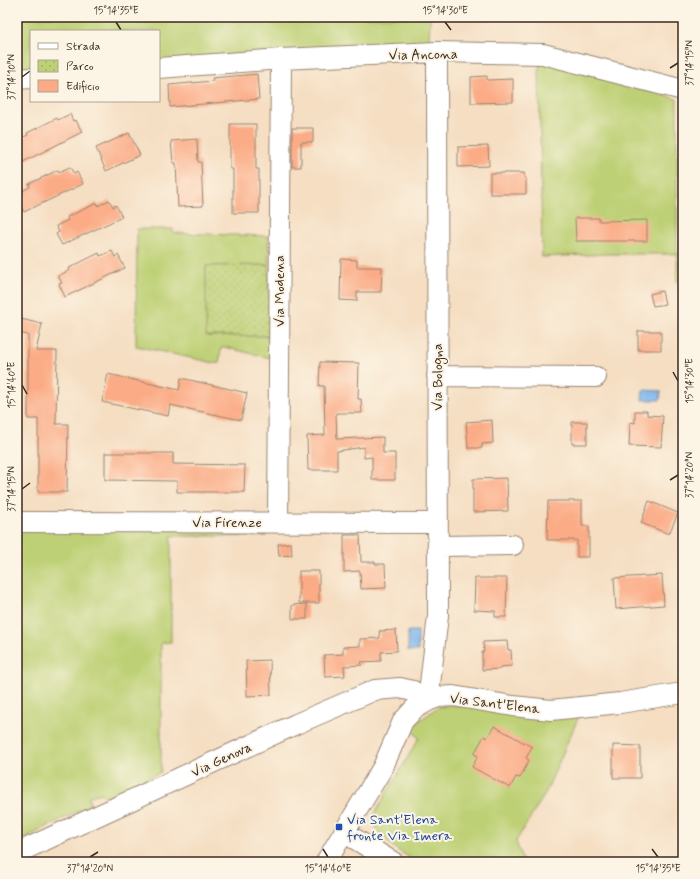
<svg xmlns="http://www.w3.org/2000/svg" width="700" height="879" viewBox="0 0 700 879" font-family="Mynerve,sans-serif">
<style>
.green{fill:#bdd074;stroke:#7c7d49}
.park{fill:url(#park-dots);stroke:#7c7d49}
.water{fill:#7cb5ed;stroke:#5c7086}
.building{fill:#fbab85}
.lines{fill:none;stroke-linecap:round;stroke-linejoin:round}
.minor-casing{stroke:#988470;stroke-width:22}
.minor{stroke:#fff;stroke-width:20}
.ticks{fill:none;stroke:#3b2a1e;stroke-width:1.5}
.transit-dot{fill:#1a4fb4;stroke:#fcf5e5;stroke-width:1.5}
.labels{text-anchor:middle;stroke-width:4;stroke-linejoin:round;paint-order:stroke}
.street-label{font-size:14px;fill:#3b2a1e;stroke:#fcf5e5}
.transit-label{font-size:14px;fill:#164399;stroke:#fcf5e5;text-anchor:start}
.neatline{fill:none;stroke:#3b2a1e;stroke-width:1.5}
.ticks-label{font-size:10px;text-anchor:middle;fill:#3b2a1e}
</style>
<defs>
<pattern id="park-dots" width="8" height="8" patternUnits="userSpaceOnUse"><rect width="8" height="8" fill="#bdd074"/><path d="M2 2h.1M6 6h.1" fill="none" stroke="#a3b364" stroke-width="1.8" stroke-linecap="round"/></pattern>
</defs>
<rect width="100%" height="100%" fill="#fcf5e5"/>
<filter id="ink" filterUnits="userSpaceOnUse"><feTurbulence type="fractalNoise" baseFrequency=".025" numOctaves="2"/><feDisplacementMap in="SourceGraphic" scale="8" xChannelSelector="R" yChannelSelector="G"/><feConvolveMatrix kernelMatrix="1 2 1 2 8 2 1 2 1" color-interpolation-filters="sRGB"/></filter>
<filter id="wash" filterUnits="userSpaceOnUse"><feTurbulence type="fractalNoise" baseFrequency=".012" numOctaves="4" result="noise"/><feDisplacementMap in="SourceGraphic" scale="16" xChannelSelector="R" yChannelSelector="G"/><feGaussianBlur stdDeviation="0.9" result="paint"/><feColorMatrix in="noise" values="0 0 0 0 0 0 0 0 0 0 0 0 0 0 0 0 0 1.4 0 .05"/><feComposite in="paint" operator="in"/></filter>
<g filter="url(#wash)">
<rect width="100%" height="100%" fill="#f5dec2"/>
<path class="green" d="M17 17H430L429 45 159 61V31H31V71L17 72Z
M539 60 677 99V254H683V283L677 282V254H607L542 257Z
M137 229H173V233L268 236 269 265 206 266 207 336H269L270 358 224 347 221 348 219 364 136 346Z
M17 528 266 530V536H171V642L161 643V772L106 798 102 793 89 796 90 805 17 842Z
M451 705 579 716 545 794 516 841 523 862H416L396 849 385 840 376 828 372 818 419 738 410 728 438 707Z"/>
<path class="park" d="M269 265V336H206V266Z"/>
<path class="water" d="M643 390 661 391 660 400H642Z
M408 631H418V651H408Z"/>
<g id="blocks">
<path class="building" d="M257 74 259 99 170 107 169 85 213 81 212 78Z
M487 76V80L513 79V102L471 103V77Z
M70 114 73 121 76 120 82 132 23 162 17 149V140L28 135 27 133 57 118 58 120Z
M230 124H256V169H259V213H233V169H230Z
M292 128H313V142H301V167H292Z
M129 133 140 155 106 171 96 148Z
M197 139 198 162H201L203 206 178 207 176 163H173L171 141Z
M488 146 489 166 458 167V147Z
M70 167 74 174 77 172 83 184 24 212 18 200 21 199 18 193 30 187 29 184 58 170 59 172Z
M490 173H524L525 179H526V194H490Z
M109 200 113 207 116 205 122 217 62 245 56 234 59 232 56 226 68 220 67 217 97 203 98 206Z
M575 218H599V221L647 220V241H576Z
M112 251 115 257 118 255 125 268 65 297 59 284 62 283 58 276 70 270 69 268 99 253 100 256Z
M341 259 357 260V267H382L381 292H357V301L340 300Z
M662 291 665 304 653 306 650 294Z
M21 319 42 324 36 351H57L56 424H68L67 492H38V419H28V335L18 333Z
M638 331H661V350H638Z
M320 362 359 363 358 399H361L362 413H336L337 439 383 437V453H395V480H372V457L364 458V447L337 451V470H308L307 436 325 435 324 386H319Z
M108 374 179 390 181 378 247 393 241 420 170 405 168 416 102 402Z
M635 411H647V415L663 416 661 447 629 446 630 422 635 423Z
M492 420 493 443 482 444V448H468L466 422Z
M572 422H587V444H572Z
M105 453H173V464L245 465 244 492H177V481L105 480Z
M507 478 508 511 473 512V479Z
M548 501H582V526H589V557H577V540H547Z
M649 501 678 513 669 534 641 523Z
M344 535H360L361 562H375V564H385L386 588 361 589 360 571 344 572Z
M291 543 292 555 279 556 278 544Z
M299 571H319V603H299Z
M662 575 664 605 616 609 614 578Z
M475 578H507L506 617H495V611L474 610Z
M307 604V619H292V605Z
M396 630 397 651 381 652V661L361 662 362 665 344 666 345 676 325 677 324 655 343 654V647L360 646V639L380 638 379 631Z
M507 641 508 650H511L512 666 500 667V669L482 670V652H484L483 642Z
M270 660 271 695 247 696 246 661Z
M494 726 532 747 526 758 529 760 520 778 516 777 510 788 472 767 478 756 474 754 484 736 487 738Z
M613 745 640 746V778H613Z"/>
</g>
</g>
<g filter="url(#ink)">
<use href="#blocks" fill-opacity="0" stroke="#988470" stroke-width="1"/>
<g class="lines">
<defs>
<path id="minor" d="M159 68 281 59 437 52 543 54 683 90
M17 79 31 78
M437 376 596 377
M17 522 437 523
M278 523 281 59
M439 546 513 545
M345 833 393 862
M17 853 296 724 375 690 400 688 413 691 428 701 438 616 437 52
M326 862 383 767 403 721 414 709 428 701 438 697 453 696 513 706 551 710 620 703 683 693"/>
</defs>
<use href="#minor" class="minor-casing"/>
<use href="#minor" class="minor"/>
</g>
</g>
<path class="ticks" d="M116 22 121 30M445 22 451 30M670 68 678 63M22 77 30 71M673 372 678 381M22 385 27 394M670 480 678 475M22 489 30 483M323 849 328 857M652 849 658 857M90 857 98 852"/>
<rect class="transit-dot" x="335" y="823" width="8" height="8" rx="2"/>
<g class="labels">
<g class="street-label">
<text transform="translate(423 54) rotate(-1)" y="5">Via Ancona</text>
<text transform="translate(279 291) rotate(-90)" y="5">Via Modena</text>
<text transform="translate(437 377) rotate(-90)" y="5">Via Bologna</text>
<text x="227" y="527">Via Firenze</text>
<text transform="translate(495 703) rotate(7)" y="5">Via Sant'Elena</text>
<text transform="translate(221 759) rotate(-25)" y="5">Via Genova</text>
</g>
<g class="transit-label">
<text x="347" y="824">Via Sant'Elena<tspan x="347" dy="16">fronte Via Imera</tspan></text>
</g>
</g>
<rect width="700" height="879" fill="none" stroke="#fcf5e5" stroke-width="44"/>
<rect x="30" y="30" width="130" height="72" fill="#fcf5e5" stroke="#afa495"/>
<rect x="38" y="43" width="20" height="6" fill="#ffffff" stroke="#afa495"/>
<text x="66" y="50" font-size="12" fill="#3b2a1e">Strada</text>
<rect x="38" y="60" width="20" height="12" fill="url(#park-dots)" stroke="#afa495"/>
<text x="66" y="70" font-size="12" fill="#3b2a1e">Parco</text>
<rect x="38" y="80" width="20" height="12" fill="#fbab85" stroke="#afa495"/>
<text x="66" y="90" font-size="12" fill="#3b2a1e">Edificio</text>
<rect x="22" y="22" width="656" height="835" class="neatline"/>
<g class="ticks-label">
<text x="116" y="14">15°14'35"E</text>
<text x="445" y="14">15°14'30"E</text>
<text transform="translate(689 63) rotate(-90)" y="4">37°14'15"N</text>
<text transform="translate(11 77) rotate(-90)" y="4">37°14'10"N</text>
<text transform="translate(689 381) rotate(-90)" y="4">15°14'30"E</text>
<text transform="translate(11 385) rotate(-90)" y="4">15°14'40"E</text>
<text transform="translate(689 475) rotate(-90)" y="4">37°14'20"N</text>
<text transform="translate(11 489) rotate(-90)" y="4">37°14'15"N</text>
<text x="90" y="872">37°14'20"N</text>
<text x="328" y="872">15°14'40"E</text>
<text x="658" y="872">15°14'35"E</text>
</g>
</svg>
